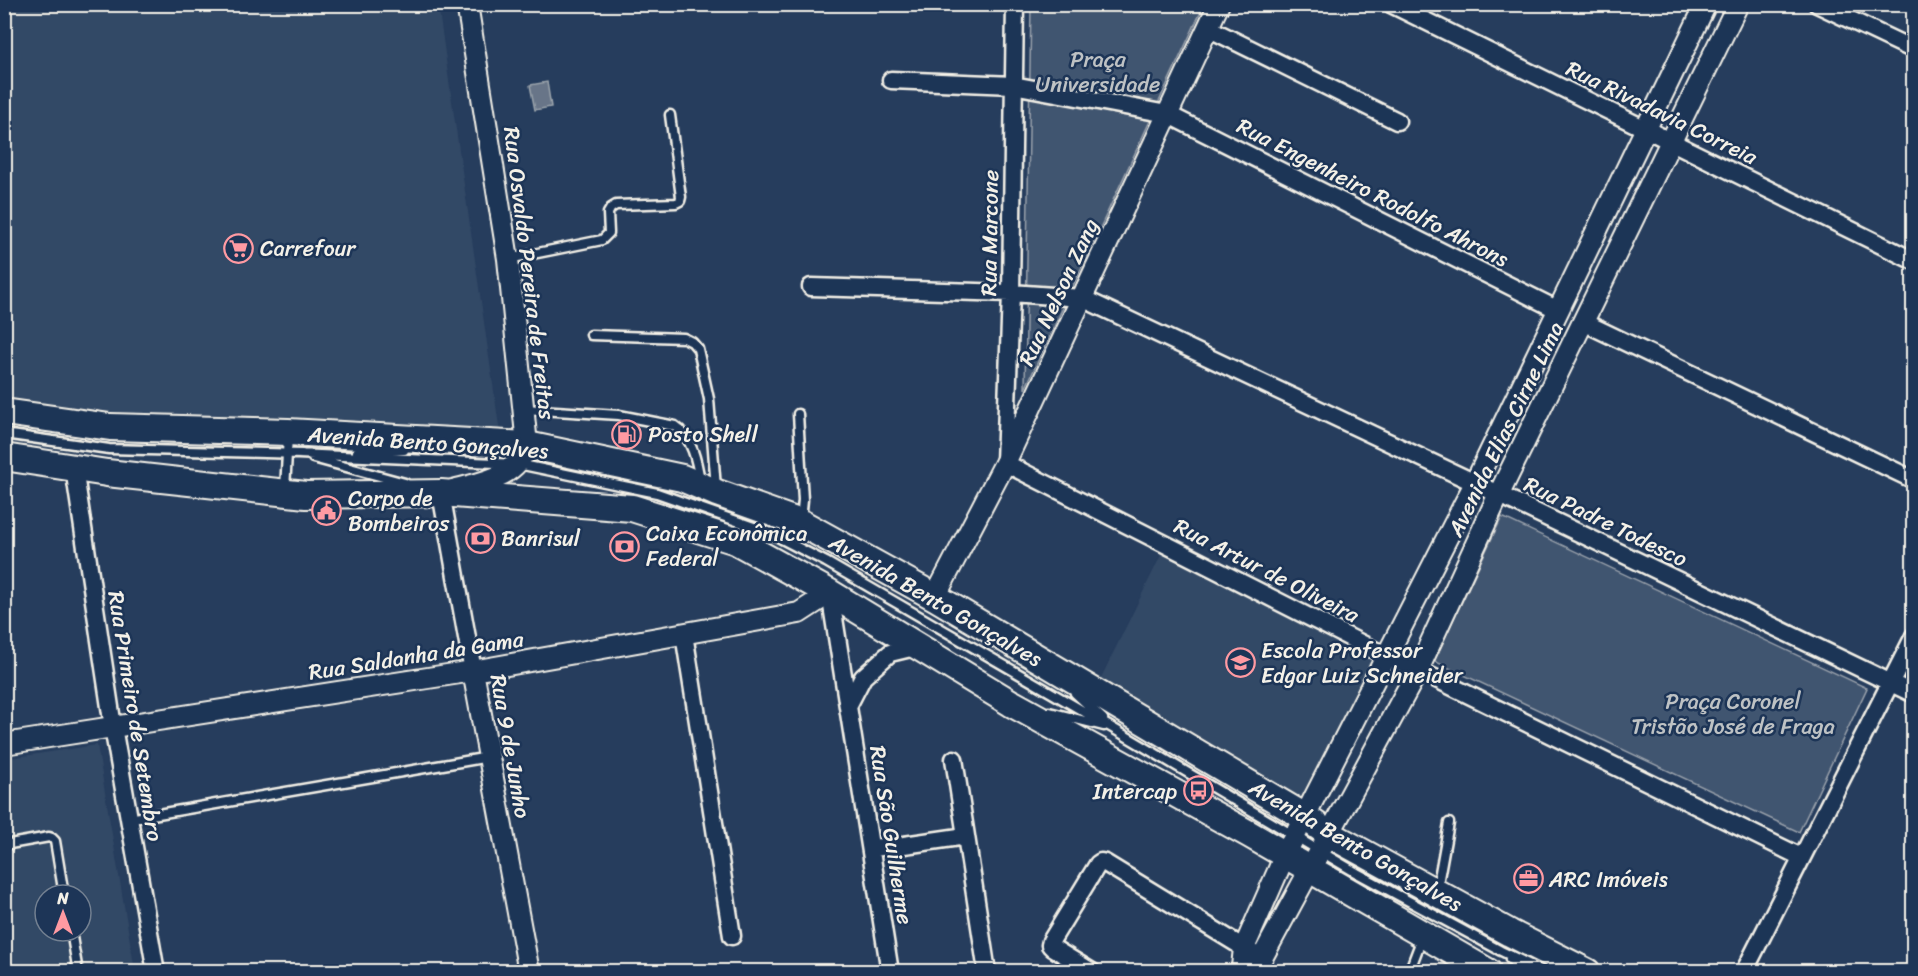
<svg xmlns="http://www.w3.org/2000/svg" width="1918" height="976" viewBox="0 0 1918 976" font-family="Sriracha,sans-serif">
<style>
.built{fill:#334966;fill-rule:evenodd}
.green{fill:#40546f;stroke:#9aa2ac;stroke-width:1.5}
.water{fill:#677588;stroke:#9fa7ae;stroke-width:1.5}
.lines{fill:none;stroke-linecap:round;stroke-linejoin:round}
.service-casing{stroke:#f4f1e8;stroke-width:13}
.minor-casing{stroke:#f4f1e8;stroke-width:21}
.tertiary-casing{stroke:#f4f1e8;stroke-width:24}
.primary-casing{stroke:#f4f1e8;stroke-width:30}
.service{stroke:#1d3557;stroke-width:8}
.minor{stroke:#1d3557;stroke-width:16}
.tertiary{stroke:#1d3557;stroke-width:20}
.primary{stroke:#1d3557;stroke-width:26}
.labels{text-anchor:middle;stroke-width:5;stroke-linejoin:round;paint-order:stroke}
.park-label{font-size:22px;fill:#bec2c4;stroke:#1d3557}
.street-label{font-size:22px;fill:#f4f1e8;stroke:#1d3557}
.poi-label{font-size:22px;fill:#f4f1e8;stroke:#1d3557;text-anchor:start}
</style>
<rect width="100%" height="100%" fill="#263d5d"/>
<filter id="ink" filterUnits="userSpaceOnUse"><feTurbulence type="fractalNoise" baseFrequency=".0167" numOctaves="2"/><feDisplacementMap in="SourceGraphic" scale="12" xChannelSelector="R" yChannelSelector="G"/><feConvolveMatrix kernelMatrix="1 2 1 2 8 2 1 2 1" color-interpolation-filters="sRGB"/></filter>
<g filter="url(#ink)">
<path class="built" d="M5 5H438L500 433 197 425 5 404Z
M1168 541 1381 643 1304 802 1099 682Z
M97 745 135 971H5L4 759ZM45 895H81V931H45Z"/>
<path class="green" d="M1031 5H1204L1025 389Z
M1502 517 1867 688 1799 832 1434 661Z"/>
<path class="water" d="M547 82 551 107 535 110 530 85Z"/>
<g class="lines">
<defs>
<path id="service" d="M508 259 602 240 609 233 608 213 611 208 616 205 676 203 680 201 681 197 670 115
M591 335 684 338 692 342 698 349 709 399 716 488
M524 409 619 415 675 426C692 437 697 462 700 481
M798 414 803 500 801 520
M4 434 109 449 302 454
M357 452 404 450
M298 454 518 464 657 493 768 532 826 562 1114 729 1357 873 1501 951 1545 972
M313 458 405 483
M285 489 288 436
M1075 693 1103 719
M1049 712 1104 726
M129 819 489 757
M4 845 49 837 52 838 55 841 64 895
M1437 889 1449 823
M71 931 78 972
M1510 959 1525 972
M1409 972 1422 938"/>
<path id="minor" d="M1015 4 1011 293 1005 463 1386 656 1418 670 1801 857
M1391 4 1914 261
M1817 4 1914 50
M1208 28 1397 121
M891 80 1013 85 1167 114 1558 310
M811 287 1011 293 1082 298 1475 483 1914 694
M1583 322 1914 480
M74 468 113 727 156 972
M441 493 473 671
M830 593 890 972
M684 634 732 936
M848 706 863 677 890 653 919 646
M966 836 987 972
M871 848 904 845 966 836 954 759
M1092 972 1053 948 1050 945 1051 941 1098 864 1101 862 1105 863 1254 954
M1744 972 1914 636"/>
<path id="tertiary" d="M453 490C482 482 517 478 527 445L508 259 467 4
M935 597 1005 463 1219 4
M473 671 529 972
M4 744 473 671 799 613 830 593
M1242 967 1262 958 1418 670 1499 494 1738 4
M1240 972 1242 967 1244 948 1285 855 1475 483 1706 4"/>
<path id="primary" d="M4 412 110 427 288 432 527 445 682 478 717 493 801 523 935 597 1305 817 1329 834 1510 933 1587 972
M4 457 107 473 306 495 441 493 632 508 736 541 830 593 1011 703 1249 834 1488 972"/>
</defs>
<use href="#service" class="service-casing"/>
<use href="#minor" class="minor-casing"/>
<use href="#tertiary" class="tertiary-casing"/>
<use href="#primary" class="primary-casing"/>
<use href="#service" class="service"/>
<use href="#minor" class="minor"/>
<use href="#tertiary" class="tertiary"/>
<use href="#primary" class="primary"/>
</g>
</g>
<defs>
<symbol id="supermarket-ring" viewBox="-11 -11 22 22"><circle r="9.5" fill="#1d3557" stroke="#ff9aa2" stroke-width="1.5"/><path d="M-6-5.5h2.5l.6 2H6L4.5 2H-2.5L-4.4-4H-6ZM-1.5 3.2a1.3 1.3 0 1 0 .1 0ZM3 3.2a1.3 1.3 0 1 0 .1 0Z" fill="#ff9aa2"/></symbol>
<symbol id="fuel-ring" viewBox="-11 -11 22 22"><circle r="9.5" fill="#1d3557" stroke="#ff9aa2" stroke-width="1.5"/><path d="M-5.5-6h7V0h2V4h1.3V-2.5L3-4.5l.8-.8L6-3V5H2.5V1h-1V6h-7ZM-4.2-4.7v3.2H.2V-4.7Z" fill="#ff9aa2"/></symbol>
<symbol id="civic-ring" viewBox="-11 -11 22 22"><circle r="9.5" fill="#1d3557" stroke="#ff9aa2" stroke-width="1.5"/><path d="M-.6-6.5H3V-4.5H.6V-3L4-1V1h2V6H-6V1h2V-1L-.6-3ZM-1.2 2.5V6h2.4V2.5Z" fill="#ff9aa2"/></symbol>
<symbol id="bank-ring" viewBox="-11 -11 22 22"><circle r="9.5" fill="#1d3557" stroke="#ff9aa2" stroke-width="1.5"/><path d="M-6-4H6V4H-6ZM0-2.3a2.3 2.3 0 1 0 0 4.6a2.3 2.3 0 1 0 0-4.6Z" fill="#ff9aa2"/></symbol>
<symbol id="school-ring" viewBox="-11 -11 22 22"><circle r="9.5" fill="#1d3557" stroke="#ff9aa2" stroke-width="1.5"/><path d="M0-5L7-2L0 1L-7-2ZM-4 1L0 2.5L4 1V4Q0 6-4 4Z" fill="#ff9aa2"/></symbol>
<symbol id="bus-ring" viewBox="-11 -11 22 22"><circle r="9.5" fill="#1d3557" stroke="#ff9aa2" stroke-width="1.5"/><path d="M-5-6H5V4H4V6H2V4H-2V6H-4V4H-5ZM-3.5-4V0h7V-4ZM-3.5 1.2v1.5H-2V1.2ZM2 1.2v1.5H3.5V1.2Z" fill="#ff9aa2"/></symbol>
<symbol id="office-ring" viewBox="-11 -11 22 22"><circle r="9.5" fill="#1d3557" stroke="#ff9aa2" stroke-width="1.5"/><path d="M-6-3h4V-5.5h4V-3h4V5H-6ZM-1-4.5V-3h2v-1.5ZM-6 0V1H6V0Z" fill="#ff9aa2"/></symbol>
</defs>
<g fill-rule="evenodd">
<use href="#supermarket-ring" x="222" y="232" width="33" height="33"/>
<use href="#fuel-ring" x="610" y="418" width="33" height="33"/>
<use href="#civic-ring" x="310" y="494" width="33" height="33"/>
<use href="#bank-ring" x="464" y="522" width="33" height="33"/>
<use href="#bank-ring" x="608" y="530" width="33" height="33"/>
<use href="#school-ring" x="1224" y="646" width="33" height="33"/>
<use href="#bus-ring" x="1182" y="774" width="33" height="33"/>
<use href="#office-ring" x="1512" y="862" width="33" height="33"/>
</g>
<g class="labels">
<g class="park-label">
<text x="1098" y="67">Praça<tspan x="1098" dy="25">Universidade</tspan></text>
<text x="1733" y="709">Praça Coronel<tspan x="1733" dy="25">Tristão José de Fraga</tspan></text>
</g>
<g class="street-label">
<text transform="translate(1662 112) rotate(26)" y="8">Rua Rivadavia Correia</text>
<text transform="translate(1373 192) rotate(27)" y="8">Rua Engenheiro Rodolfo Ahrons</text>
<text transform="translate(989 233) rotate(-89)" y="8">Rua Marcone</text>
<text transform="translate(530 273) rotate(83)" y="8">Rua Osvaldo Pereira de Freitas</text>
<text transform="translate(1058 292) rotate(-65)" y="8">Rua Nelson Zang</text>
<text transform="translate(1505 429) rotate(-64)" y="8">Avenida Elias Cirne Lima</text>
<text transform="translate(428 442) rotate(4)" y="8">Avenida Bento Gonçalves</text>
<text transform="translate(1606 521) rotate(26)" y="8">Rua Padre Todesco</text>
<text transform="translate(1267 570) rotate(27)" y="8">Rua Artur de Oliveira</text>
<text transform="translate(936 600) rotate(30)" y="8">Avenida Bento Gonçalves</text>
<text transform="translate(416 655) rotate(-9)" y="8">Rua Saldanha da Gama</text>
<text transform="translate(136 716) rotate(81)" y="8">Rua Primeiro de Setembro</text>
<text transform="translate(511 746) rotate(80)" y="8">Rua 9 de Junho</text>
<text transform="translate(892 835) rotate(81)" y="8">Rua São Guilherme</text>
<text transform="translate(1356 845) rotate(30)" y="8">Avenida Bento Gonçalves</text>
</g>
<g class="poi-label">
<text x="260" y="256">Carrefour</text>
<text x="648" y="442">Posto Shell</text>
<text x="348" y="506">Corpo de<tspan x="348" dy="25">Bombeiros</tspan></text>
<text x="646" y="541">Caixa Econômica<tspan x="646" dy="25">Federal</tspan></text>
<text x="501" y="546">Banrisul</text>
<text x="1261" y="658">Escola Professor<tspan x="1261" dy="25">Edgar Luiz Schneider</tspan></text>
<text x="1177" y="799" text-anchor="end">Intercap</text>
<text x="1549" y="887">ARC Imóveis</text>
</g>
</g>
<rect width="1918" height="976" fill="none" stroke="#1d3557" stroke-width="24"/>
<rect x="12" y="12" width="1894" height="952" fill="none" stroke="#f4f1e8" stroke-width="2" filter="url(#ink)"/>
<g transform="translate(63 913)"><circle r="28" fill="#1d3557" stroke="#738091" stroke-width="1.5"/>
<path d="M0-4.5L10 22L0 15L-10 22Z" fill="#ff9aa2"/>
<text y="-9" font-size="16" font-weight="bold" text-anchor="middle" fill="#f4f1e8">N</text>
</g>
</svg>
